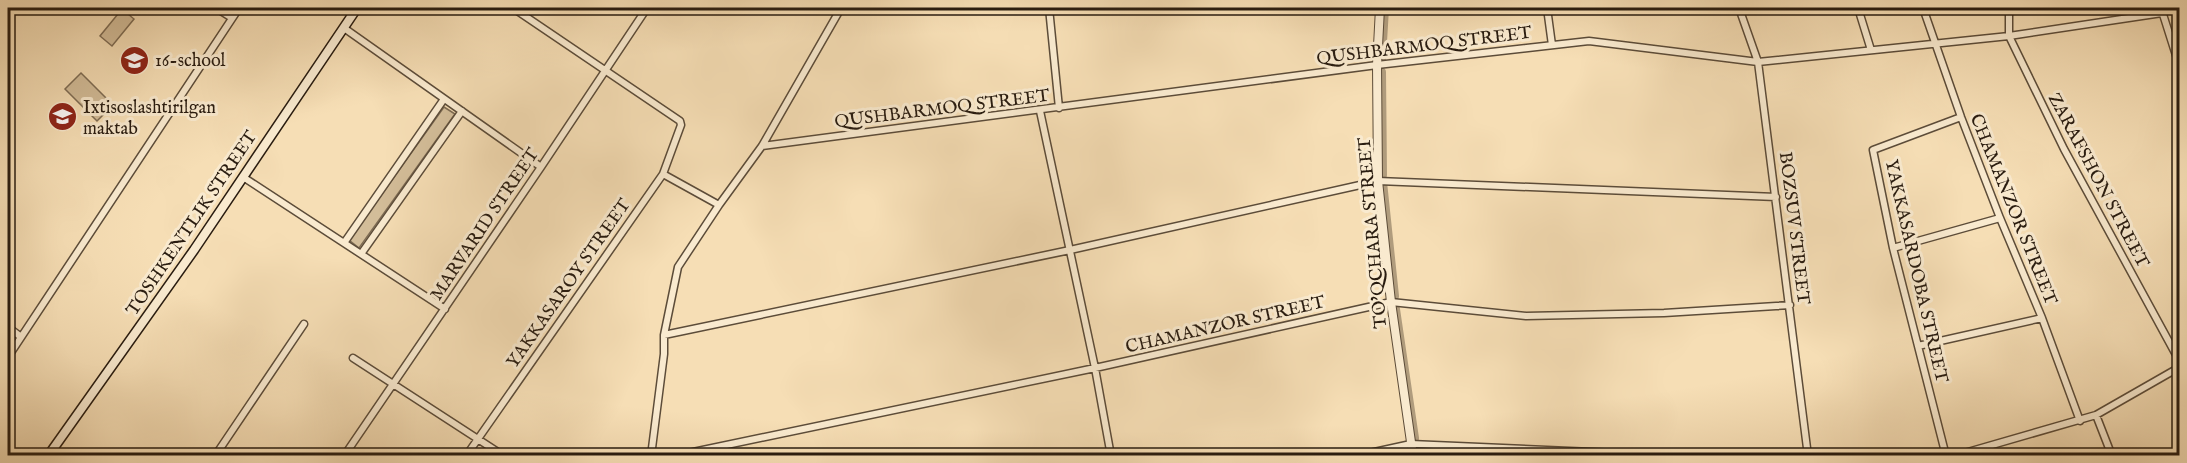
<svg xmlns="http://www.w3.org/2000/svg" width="2187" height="463" viewBox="0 0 2187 463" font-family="'IM FELL English',serif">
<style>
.green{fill:#d3bd99;stroke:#7e6c54;stroke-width:1.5}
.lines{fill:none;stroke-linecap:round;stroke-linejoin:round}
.canal{stroke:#b09c7d;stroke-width:8}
.minor-casing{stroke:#5c4c39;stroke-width:9}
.tertiary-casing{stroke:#5c4c39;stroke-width:10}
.secondary-casing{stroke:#291c10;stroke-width:11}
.minor{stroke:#f9eacf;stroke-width:6}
.tertiary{stroke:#f9eacf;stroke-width:8}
.secondary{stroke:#f9eacf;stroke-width:8}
.labels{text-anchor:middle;stroke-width:6;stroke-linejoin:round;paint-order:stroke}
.street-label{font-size:18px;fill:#291c10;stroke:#f9eacf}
.poi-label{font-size:18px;fill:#291c10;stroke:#f9eacf;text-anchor:start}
</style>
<rect width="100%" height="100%" fill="#f6deb5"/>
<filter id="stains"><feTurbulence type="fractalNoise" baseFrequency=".00333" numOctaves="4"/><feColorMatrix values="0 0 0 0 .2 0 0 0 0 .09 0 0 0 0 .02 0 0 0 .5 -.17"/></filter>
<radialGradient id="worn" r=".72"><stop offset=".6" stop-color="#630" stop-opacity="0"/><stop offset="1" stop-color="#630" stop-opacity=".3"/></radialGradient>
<path class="green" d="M122 9 134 19 112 46 100 36Z
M81 73 113 105 97 121 65 89Z
M444 107 455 114 359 248 349 240Z"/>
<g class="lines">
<path class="canal" d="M1382 59 1385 8
M1382 72 1383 175
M1383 182 1395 296
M1396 309 1415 438
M1417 450 1418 456"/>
<defs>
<path id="minor" d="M216 8 232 18
M1049 8 1059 108
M1547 8 1552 45
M1739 8 1758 62 1808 456
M1858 8 1871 50
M1923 8 1961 117 2000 218 2042 318 2080 421
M2009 8V36L2064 149 2180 362
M2161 8 2180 68
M344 28 541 167
M1040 111 1095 368 1111 456
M762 146 1377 65 1589 41 1758 62 2009 36 2162 13
M663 174 719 205
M243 177 445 309
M344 243 444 99
M1893 248 2000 218
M361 254 462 111
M8 327 21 337
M664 335 1070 250 1378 181 1776 197
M1918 346 2042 318
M8 357 239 8
M353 358 504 456
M2096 415 2112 456
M215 456 304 324
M344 456 541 167 647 8
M466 456 663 174 681 125 680 121 513 8
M651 456 664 354V335L678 267 719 205 762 146 841 8
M674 456 1095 368 1391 302 1526 316 1664 313 1790 305
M1356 456 1411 444 1685 456
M1946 456 1893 248 1873 150 1961 117
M1954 456 2096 415 2180 367"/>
<path id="tertiary" d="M1380 8 1377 65 1378 181 1391 302 1413 456"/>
<path id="secondary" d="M48 456 194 250 357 8"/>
</defs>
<use href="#minor" class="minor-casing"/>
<use href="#tertiary" class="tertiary-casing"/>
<use href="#secondary" class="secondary-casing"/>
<use href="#minor" class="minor"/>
<use href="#tertiary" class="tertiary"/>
<use href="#secondary" class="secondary"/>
</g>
<defs>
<symbol id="school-disc" viewBox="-11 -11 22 22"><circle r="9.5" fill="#8f2418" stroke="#f9eacf"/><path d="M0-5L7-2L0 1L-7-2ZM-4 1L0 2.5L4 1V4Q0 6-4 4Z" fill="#fff"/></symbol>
</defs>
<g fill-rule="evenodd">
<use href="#school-disc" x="118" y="44" width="33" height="33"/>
<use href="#school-disc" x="46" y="100" width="33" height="33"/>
</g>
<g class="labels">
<g class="street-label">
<text transform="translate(1424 45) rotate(-7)" y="6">QUSHBARMOQ STREET</text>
<text transform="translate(942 108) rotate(-7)" y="6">QUSHBARMOQ STREET</text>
<text transform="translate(2099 180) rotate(62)" y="6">ZARAFSHON STREET</text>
<text transform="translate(2014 209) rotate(68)" y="6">CHAMANZOR STREET</text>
<text transform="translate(191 223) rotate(-56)" y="6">TOSHKENTLIK STREET</text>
<text transform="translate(484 224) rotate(-56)" y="6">MARVARID STREET</text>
<text transform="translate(1795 228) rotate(83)" y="6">BOZSUV STREET</text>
<text transform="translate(1372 233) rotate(-95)" y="6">TO'QCHARA STREET</text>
<text transform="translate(1917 271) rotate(77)" y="6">YAKKASARDOBA STREET</text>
<text transform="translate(568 283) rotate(-55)" y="6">YAKKASAROY STREET</text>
<text transform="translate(1225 324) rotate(-13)" y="6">CHAMANZOR STREET</text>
</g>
<g class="poi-label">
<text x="155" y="66">16-school</text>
<text x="83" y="113">Ixtisoslashtirilgan<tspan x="83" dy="21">maktab</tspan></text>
</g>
</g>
<rect width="2187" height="463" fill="none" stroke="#f6deb5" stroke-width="30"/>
<rect x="9" y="9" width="2169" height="445" fill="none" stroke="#291c10" stroke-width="3"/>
<rect x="15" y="15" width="2157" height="433" fill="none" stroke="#291c10" stroke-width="1.5"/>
<rect width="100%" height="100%" filter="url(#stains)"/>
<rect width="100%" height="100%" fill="url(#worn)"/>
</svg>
